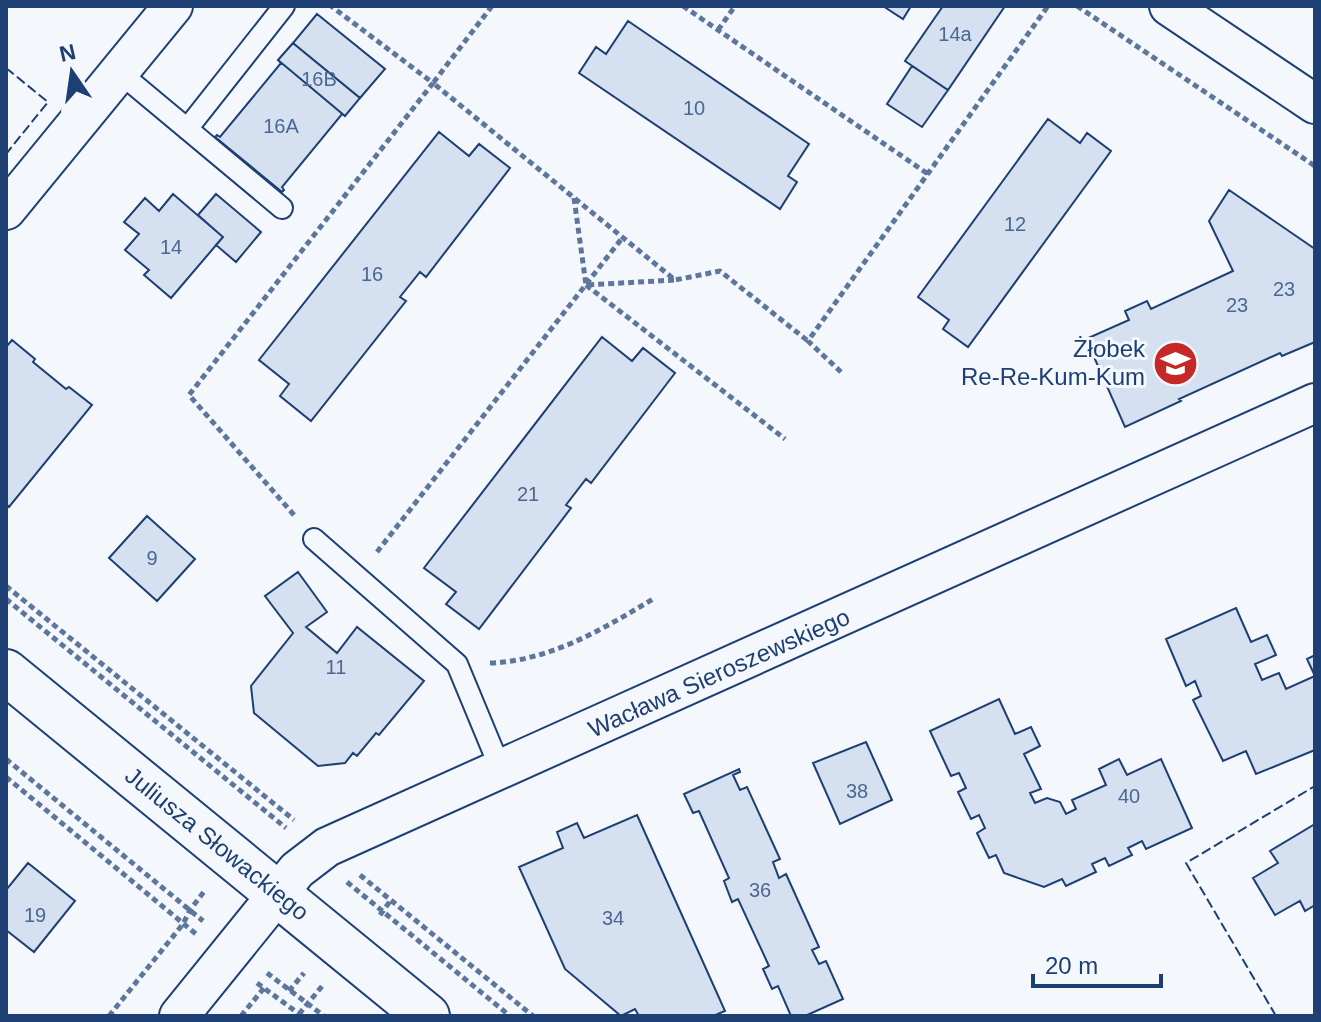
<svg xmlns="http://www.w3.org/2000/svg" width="1321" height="1022" viewBox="0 0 1321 1022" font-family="Helvetica,sans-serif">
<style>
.building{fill:#d5e0f0;stroke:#1d3f73;stroke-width:2}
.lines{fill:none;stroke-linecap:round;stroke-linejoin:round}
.service-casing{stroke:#1d3f73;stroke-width:24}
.minor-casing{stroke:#1d3f73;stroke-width:42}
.tertiary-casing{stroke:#1d3f73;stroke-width:48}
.path{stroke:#5e769c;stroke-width:5;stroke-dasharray:6 4;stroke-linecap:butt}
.service{stroke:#f4f7fb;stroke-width:20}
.minor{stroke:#f4f7fb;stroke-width:38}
.tertiary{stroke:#f4f7fb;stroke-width:44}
.fence{stroke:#1d3f73;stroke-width:2;stroke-dasharray:10 4;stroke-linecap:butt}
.labels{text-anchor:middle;stroke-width:6;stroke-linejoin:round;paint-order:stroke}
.number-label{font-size:20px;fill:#4b6792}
.poi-label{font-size:24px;fill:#1d3f73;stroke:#f4f7fb;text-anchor:end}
.street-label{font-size:24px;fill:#1d3f73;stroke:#f4f7fb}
</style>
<rect width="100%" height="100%" fill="#f4f7fb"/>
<path class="building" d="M883 6H911L903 19Z
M943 6H1005L948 90 905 61Z
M317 14 385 69 360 98 293 43Z
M628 21 809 144 788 176 797 182 780 209 579 73 596 47 606 54Z
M293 43 360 98 345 116 278 60Z
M278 60 345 116 342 114 282 187 284 190 282 192 215 137 217 135 220 137 281 63Z
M912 66 948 90 922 127 887 104Z
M1048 119 1080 143 1087 133 1111 151 968 347 943 329 949 320 918 297Z
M439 132 469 156 479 144 510 168 426 277 420 272 400 297 406 301 311 421 280 396 289 384 259 360Z
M1229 190 1315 249V342L1282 356 1280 353 1179 399 1181 401 1125 427 1086 339 1129 320 1125 311 1147 301 1151 309 1233 271 1209 221Z
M173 194 223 237 171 298 144 275 149 270 125 250 139 234 124 222 145 198 159 211Z
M216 194 261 232 236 262 216 245 223 237 198 215Z
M602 337 632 361 643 348 675 373 591 483 586 479 566 505 571 508 479 629 446 604 456 592 424 568Z
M12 340 35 359 33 362 66 389 69 387 92 405 9 507 6 504V347Z
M147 516 195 559 157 601 109 558Z
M298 572 327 612 306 627 337 653 357 627 424 681 379 735 376 733 357 756 353 753 345 763 318 766 254 713 251 686 293 633 265 596Z
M1236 608 1251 642 1267 635 1276 655 1255 664 1262 680 1279 673 1286 689 1315 676 1307 659 1315 655V750L1256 774 1246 751 1223 761 1193 700 1201 696 1195 681 1186 686 1166 639Z
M999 699 1015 734 1031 727 1040 746 1024 754 1041 789 1030 793 1035 803 1047 798 1060 802 1066 814 1076 809 1072 800 1106 785 1099 769 1119 759 1127 775 1161 759 1192 828 1146 849 1142 841 1128 848 1132 855 1109 866 1105 858 1092 864 1096 872 1066 886 1062 879 1044 887 1004 873 996 855 989 858 977 833 985 828 979 815 971 819 958 792 966 788 959 773 951 776 930 731Z
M866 742 892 800 840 824 813 763Z
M739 769 740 772 733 775 740 790 747 787 780 859 773 862 779 878 786 874 819 947 812 950 819 964 826 961 843 999 805 1016H791L778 986 772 989 763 969 769 966 738 899 732 902 724 881 729 878 699 811 693 813 684 794Z
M637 815 725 1011 713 1016H639L635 1009 621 1016 565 969 519 867 563 848 557 832 577 823 584 838Z
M1315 824V905L1305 911 1300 901 1275 915 1253 878 1278 863 1270 851Z
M28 863 75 901 34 952 6 930V890Z"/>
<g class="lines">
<defs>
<path id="service" d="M119 72 282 208
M187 129 284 6
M314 539 457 664 501 770"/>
<path id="minor" d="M1169 6 1315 104
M6 210 173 6
M179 1016 297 870 327 847 1315 403"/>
<path id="tertiary" d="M6 672 427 1016"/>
</defs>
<use href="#service" class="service-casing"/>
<use href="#minor" class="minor-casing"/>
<use href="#tertiary" class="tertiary-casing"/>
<path class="path" d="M492 6 433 83 675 280 720 271 808 341
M683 6 928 174
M1077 6 1315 166
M718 30 735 6
M574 198 586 285 675 280
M586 285 785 439
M841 372 808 341 1048 6
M294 515 189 395 433 83 331 6
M377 552 623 237
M6 586 294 820
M6 599 286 828
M490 663C550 661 603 629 653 599
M6 759 203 921
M6 777 196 934
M360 875 533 1016
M347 882 510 1016
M380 915 391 900
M267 973 324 1016
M257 983 302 1016
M289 991 304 973
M299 1014 323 985
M109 1016 183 924 190 910 206 889
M241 1016 264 988"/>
<use href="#service" class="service"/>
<use href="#minor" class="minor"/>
<use href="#tertiary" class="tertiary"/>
<path class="fence" d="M6 68 48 102 6 154
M1276 1016 1186 863 1315 786"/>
</g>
<defs>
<symbol id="school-disc" viewBox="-11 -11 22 22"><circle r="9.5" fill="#c62828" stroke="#f4f7fb"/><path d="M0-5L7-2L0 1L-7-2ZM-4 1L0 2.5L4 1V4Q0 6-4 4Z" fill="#fff"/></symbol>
</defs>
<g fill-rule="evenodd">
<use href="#school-disc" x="1150" y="338" width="51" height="51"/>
</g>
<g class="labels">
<g class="number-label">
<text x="955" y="41">14a</text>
<text x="319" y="86">16B</text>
<text x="694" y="115">10</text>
<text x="281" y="133">16A</text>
<text x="1015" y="231">12</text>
<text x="171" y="254">14</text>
<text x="372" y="281">16</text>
<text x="1284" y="296">23</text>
<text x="1237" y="312">23</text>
<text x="528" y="501">21</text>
<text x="152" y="565">9</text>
<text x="336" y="674">11</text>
<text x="857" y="798">38</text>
<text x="1129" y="803">40</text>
<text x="760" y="897">36</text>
<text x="35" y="922">19</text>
<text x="613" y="925">34</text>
</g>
<g class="poi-label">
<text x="1145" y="357">Żłobek<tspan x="1145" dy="28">Re-Re-Kum-Kum</tspan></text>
</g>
<g class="street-label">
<text transform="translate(719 673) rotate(-24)" y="8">Wacława Sieroszewskiego</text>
<text transform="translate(217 844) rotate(39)" y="8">Juliusza Słowackiego</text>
</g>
</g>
<rect width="1321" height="1022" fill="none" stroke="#1d3f73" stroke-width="16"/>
<g transform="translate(72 72) rotate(347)" stroke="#f4f7fb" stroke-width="6" paint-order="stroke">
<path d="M0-6L14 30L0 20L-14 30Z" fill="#1d3f73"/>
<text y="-12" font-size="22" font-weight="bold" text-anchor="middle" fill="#1d3f73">N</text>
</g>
<path d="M1033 974v12h128v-12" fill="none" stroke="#1d3f73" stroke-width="4"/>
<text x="1045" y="974" font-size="24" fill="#1d3f73" stroke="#f4f7fb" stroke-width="6" paint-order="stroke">20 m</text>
</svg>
